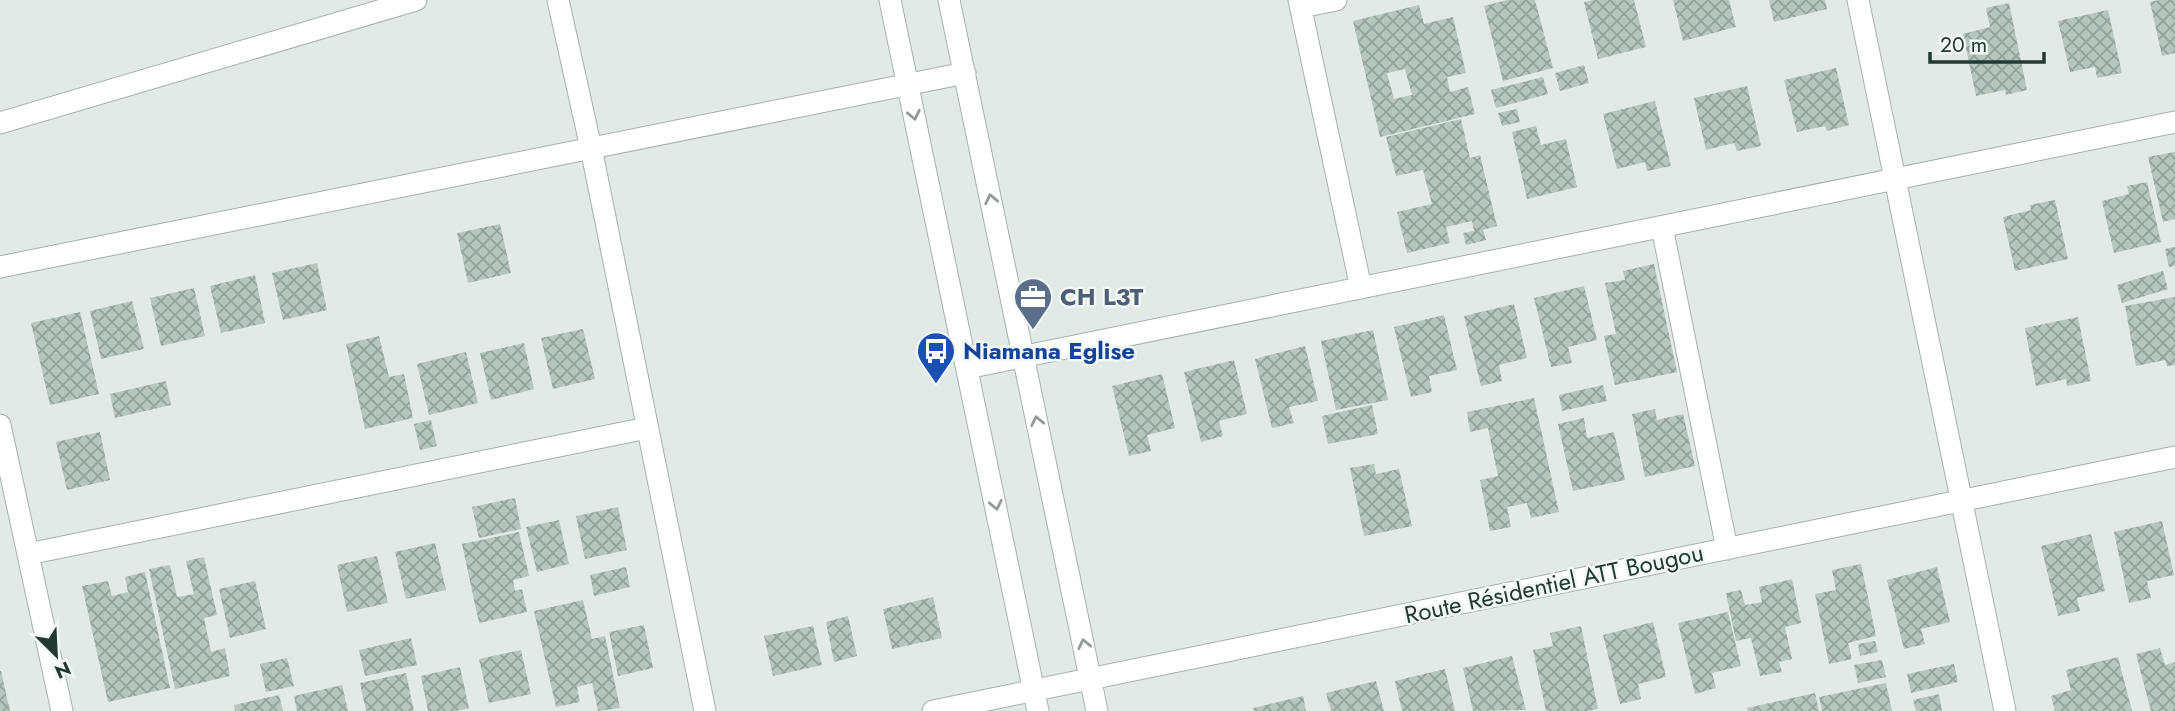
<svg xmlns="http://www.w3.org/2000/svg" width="2175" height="711" viewBox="0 0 2175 711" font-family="Jost,sans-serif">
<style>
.building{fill:url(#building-cross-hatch);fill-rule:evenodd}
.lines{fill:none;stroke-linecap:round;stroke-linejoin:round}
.minor-casing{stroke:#a4b1ad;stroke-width:23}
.minor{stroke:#fff;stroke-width:21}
.oneway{stroke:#919c9a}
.labels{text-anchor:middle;stroke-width:5;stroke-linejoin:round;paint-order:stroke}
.service-label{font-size:24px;font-weight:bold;fill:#4e5e75;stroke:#f1f7f4;text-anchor:start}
.transit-label{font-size:24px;font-weight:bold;fill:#164399;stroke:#f1f7f4;text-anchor:start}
.street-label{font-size:24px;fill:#233934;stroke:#f1f7f4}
</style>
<defs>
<pattern id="building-cross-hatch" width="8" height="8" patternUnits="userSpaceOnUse" patternTransform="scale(1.75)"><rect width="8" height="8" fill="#b7c5bf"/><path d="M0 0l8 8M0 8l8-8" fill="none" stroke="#94a19c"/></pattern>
</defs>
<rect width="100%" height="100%" fill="#e1eae6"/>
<path class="building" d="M1507 0H1535L1553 68 1503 81 1484 6Z
M1593 0H1634L1646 47 1598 59 1584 2Z
M1673 0H1729L1736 27 1683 41Z
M1769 0H1825L1827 9 1774 22Z
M2159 0H2175V53L2162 56 2150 2Z
M2009 3 2027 90 2006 95 2005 90 1976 96 1963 34 1990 27 1986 8Z
M1419 5 1424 24 1453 17 1466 73 1447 77 1450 92 1468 87 1475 114 1380 137 1353 21ZM1405 69 1412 95 1394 99 1387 73Z
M2108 10 2122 73 2097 78 2095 67 2070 72 2058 21Z
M1584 65 1589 83 1560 91 1555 73Z
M1836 68 1849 125 1827 131 1825 126 1797 132 1784 80Z
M1543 77 1548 94 1496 108 1491 90Z
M1747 86 1761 146 1737 151 1734 143 1706 150 1694 98Z
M1655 101 1671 166 1647 171 1645 162 1617 169 1603 114Z
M1517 109 1520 122 1502 126 1498 113Z
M1461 119 1470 158 1480 155 1497 226 1483 230 1486 240 1466 245 1463 233 1474 231 1472 221 1446 227 1450 243 1407 253 1397 212 1432 204 1423 170 1396 176 1386 137Z
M1536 126 1541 145 1566 139 1577 187 1527 199 1512 132Z
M2175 152V219L2163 222 2148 157Z
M2147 182 2161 242 2114 253 2102 201 2129 194 2127 186Z
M2055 200 2068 259 2015 271 2003 217 2031 210 2030 205Z
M500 224 511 273 468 283 457 233Z
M2175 247V266L2169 267 2165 249Z
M317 263 327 310 283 320 272 273Z
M1654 264 1677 372 1615 385 1604 336 1616 334 1605 283 1625 280 1623 271Z
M2163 271 2168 289 2122 303 2117 285Z
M255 275 265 323 221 333 210 286Z
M1584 286 1597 340 1568 347 1572 363 1551 367 1534 298Z
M194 288 205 336 161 346 150 298Z
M2175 297V365L2167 366 2165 360 2136 366 2125 306Z
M132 301 144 349 101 359 90 311Z
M1514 304 1527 358 1499 365 1502 381 1481 386 1464 316Z
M80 312 99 394 50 405 31 323Z
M1444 315 1457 370 1429 376 1432 392 1411 397 1394 327Z
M2078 317 2091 381 2067 386 2066 379 2036 386 2025 328Z
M583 329 595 379 553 389 541 338Z
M1373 330 1388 400 1336 410 1321 341Z
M379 336 389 377 404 374 413 418 365 429 346 344Z
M524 343 534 389 491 400 480 353Z
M1305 346 1318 401 1289 407 1294 423 1272 428 1255 359Z
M466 352 478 403 429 415 417 364Z
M1234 360 1247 414 1219 421 1223 436 1201 442 1184 372Z
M1162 374 1175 428 1147 435 1151 451 1129 456 1112 386Z
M166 381 171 405 115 418 110 394Z
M1603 385 1607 401 1562 411 1559 395Z
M1534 398 1559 512 1531 518 1527 503 1507 507 1511 527 1490 531 1480 480 1498 476 1488 428 1470 432 1467 412Z
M1372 405 1378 434 1328 444 1322 416Z
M1655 409 1657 420 1683 414 1695 466 1645 477 1632 414Z
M1584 418 1587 438 1614 432 1625 480 1573 491 1558 424Z
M431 420 437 446 420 450 414 424Z
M100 432 110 480 67 490 56 442Z
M1374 464 1376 474 1399 469 1412 526 1364 536 1350 468Z
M515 498 521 529 479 538 472 507Z
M618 507 627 550 585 559 576 516Z
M559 520 569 564 537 572 526 527Z
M2162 521 2174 575 2147 581 2151 598 2129 603 2114 532Z
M519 532 529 576 513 580 515 591 522 589 527 612 479 623 462 544Z
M2091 534 2105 591 2077 598 2080 611 2058 616 2041 546Z
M435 543 446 590 406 599 395 552Z
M377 556 388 603 347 612 337 565Z
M204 557 217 615 204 618 211 652 225 648 230 676 175 689 149 569 170 565 177 597 194 594 186 561Z
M1861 564 1876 636 1848 643 1852 659 1829 664 1815 594 1836 590 1832 570Z
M626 567 630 587 594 596 590 575Z
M1937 567 1950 622 1921 629 1925 644 1904 649 1887 580Z
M145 572 170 688 108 702 82 586 108 581 112 596 128 592 125 577Z
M1792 579 1801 623 1785 627 1792 659 1779 662 1782 672 1760 676 1751 638 1736 641 1726 593 1741 590 1745 605 1762 602 1759 587Z
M255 581 266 629 230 638 219 589Z
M933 597 942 638 892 649 883 609Z
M583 600 592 639 605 636 620 708 598 711 592 683 577 687 580 702 556 707 534 611Z
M1728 612 1741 666 1712 673 1716 688 1695 694 1678 623Z
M848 616 857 656 834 662 826 622Z
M1653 622 1666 677 1638 684 1641 699 1620 704 1603 635Z
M644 625 653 668 618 676 609 632Z
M813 626 822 665 773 676 764 636Z
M1581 626 1598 709 1588 711H1546L1533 650 1553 646 1550 633Z
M411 638 417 665 365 676 359 650Z
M1875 641 1878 652 1860 656 1858 644Z
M2160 648 2165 665 2175 662V711H2151L2136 654Z
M521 650 531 694 489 703 479 659Z
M1512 656 1526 710 1473 711 1463 668Z
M2118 657 2132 711H2055L2051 696 2071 690 2066 670Z
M287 658 294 686 266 692 260 664Z
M1882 660 1886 677 1858 683 1854 665Z
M1954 664 1958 682 1911 693 1907 674Z
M460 667 469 708 456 711H428L421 676Z
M1445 669 1455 711H1402L1395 681Z
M0 671H1L10 711H0Z
M406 673 414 711H366L360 683Z
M1376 681 1384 711H1331L1326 693Z
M1886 683 1892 711H1822L1819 697Z
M342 685 348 711H297L294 696Z
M1815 693 1819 711H1748L1747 708Z
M1939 694 1942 711H1916L1913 700Z
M279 695 283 711H235L234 705Z
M1303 696 1306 711H1254L1253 708Z"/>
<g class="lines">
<defs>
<path id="minor" d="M558 0 591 148 705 711
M890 0 1038 711
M949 0 1097 711
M1299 0 1361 288
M1858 0 2005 711
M1301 7 1336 0
M0 123 416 0
M1662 227 1727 549
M0 267 965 73
M967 368 2175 122
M0 425 62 711
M28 554 647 428
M933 711 2175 457"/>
</defs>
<use href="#minor" class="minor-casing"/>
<use href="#minor" class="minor"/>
</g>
<defs><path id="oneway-chevron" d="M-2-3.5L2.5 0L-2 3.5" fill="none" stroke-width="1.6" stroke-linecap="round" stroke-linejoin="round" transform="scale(1.75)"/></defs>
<g class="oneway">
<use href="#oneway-chevron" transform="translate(914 115) rotate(78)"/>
<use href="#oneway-chevron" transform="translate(991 199) rotate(-102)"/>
<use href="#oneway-chevron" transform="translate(1037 421) rotate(-102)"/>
<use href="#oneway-chevron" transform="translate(996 505) rotate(78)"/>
<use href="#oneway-chevron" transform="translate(1084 644) rotate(-102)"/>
</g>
<defs>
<symbol id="office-pin" viewBox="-11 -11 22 30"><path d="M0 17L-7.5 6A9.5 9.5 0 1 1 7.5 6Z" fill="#5c6f8a" stroke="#f1f7f4"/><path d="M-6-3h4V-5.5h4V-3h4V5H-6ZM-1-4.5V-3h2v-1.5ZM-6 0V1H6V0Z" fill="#fff"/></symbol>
<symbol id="bus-pin" viewBox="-11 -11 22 30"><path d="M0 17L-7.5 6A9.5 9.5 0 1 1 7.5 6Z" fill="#1a4fb4" stroke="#f1f7f4"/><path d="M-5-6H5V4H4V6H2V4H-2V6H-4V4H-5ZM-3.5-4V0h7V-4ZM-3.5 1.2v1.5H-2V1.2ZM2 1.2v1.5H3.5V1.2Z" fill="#fff"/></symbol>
</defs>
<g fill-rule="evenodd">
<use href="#office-pin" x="1011" y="275" width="44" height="60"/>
<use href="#bus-pin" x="914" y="329" width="44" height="60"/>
</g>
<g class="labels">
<g class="service-label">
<text x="1060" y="305">CH L3T</text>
</g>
<g class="transit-label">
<text x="963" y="359">Niamana Eglise</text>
</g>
<g class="street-label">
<text transform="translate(1554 584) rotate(-12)" y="8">Route Résidentiel ATT Bougou</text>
</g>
</g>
<g transform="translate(56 655) rotate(156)" stroke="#f1f7f4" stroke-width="5" paint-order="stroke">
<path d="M0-5L12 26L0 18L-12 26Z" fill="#233934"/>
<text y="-10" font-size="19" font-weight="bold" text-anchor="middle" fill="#233934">N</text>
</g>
<path d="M1930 52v10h114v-10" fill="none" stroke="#233934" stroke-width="3.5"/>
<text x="1940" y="52" font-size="21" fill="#233934" stroke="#f1f7f4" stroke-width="5" paint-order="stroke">20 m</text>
</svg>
